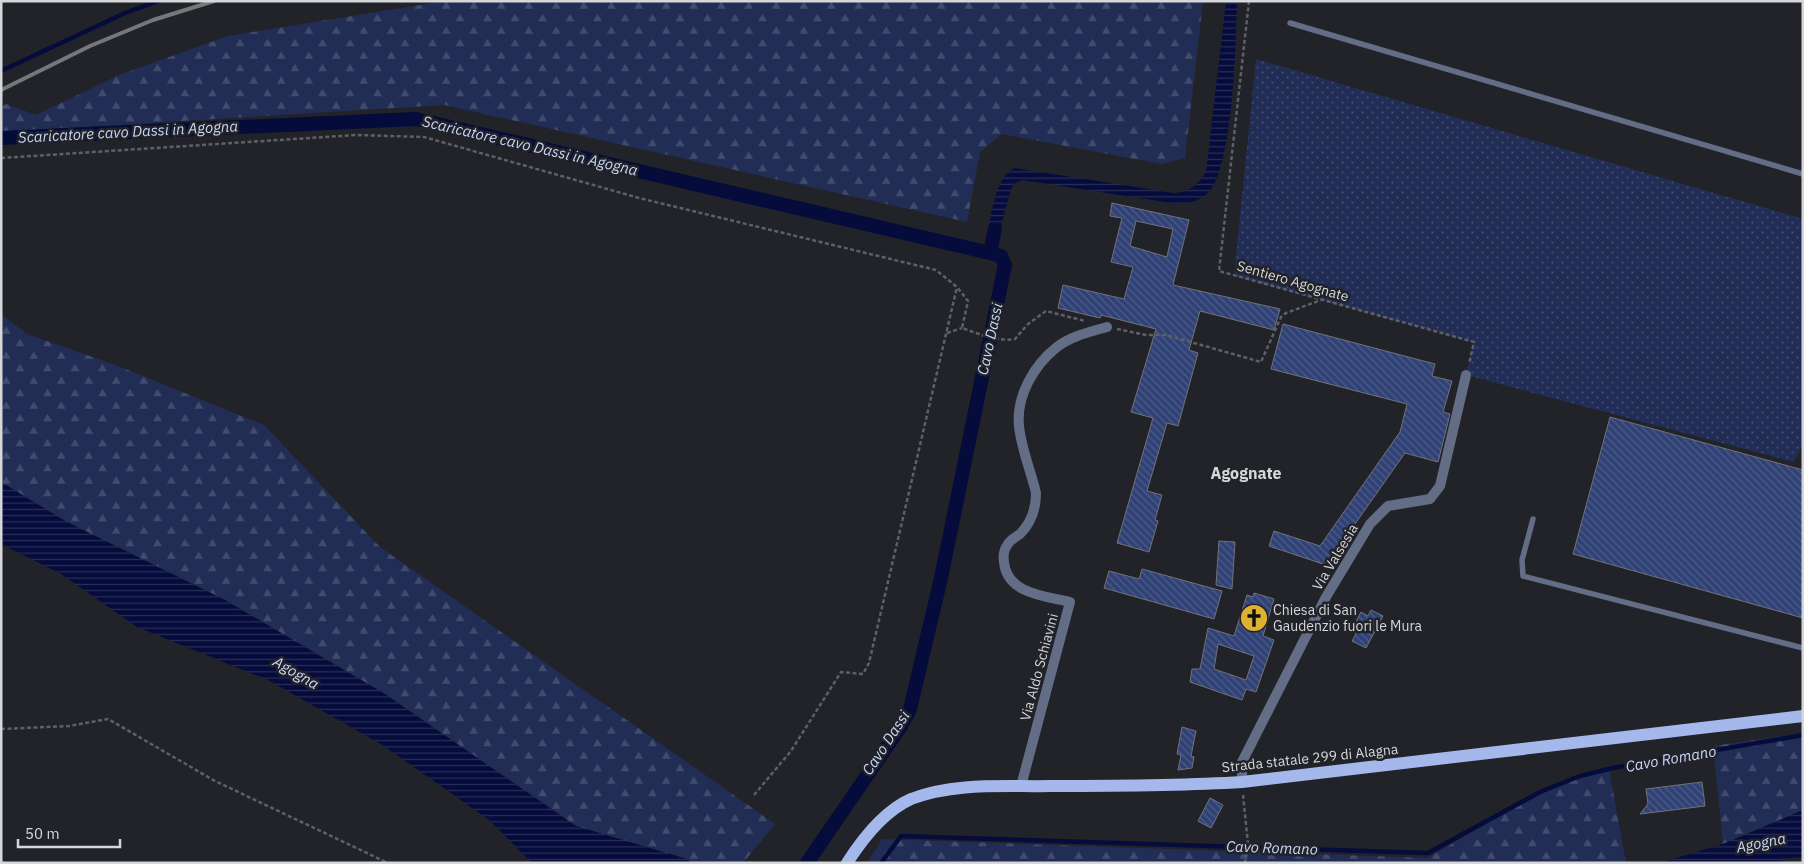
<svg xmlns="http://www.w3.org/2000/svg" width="1804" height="864" viewBox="0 0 1804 864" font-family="'IBM Plex Sans',sans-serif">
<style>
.grass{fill:url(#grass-dots)}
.forest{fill:url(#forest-firs)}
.water{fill:url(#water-rules)}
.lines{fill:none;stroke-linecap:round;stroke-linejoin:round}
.stream{stroke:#050b3b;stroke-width:4.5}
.canal{stroke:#050b3b;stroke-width:14}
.building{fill:url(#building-back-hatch);stroke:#717379;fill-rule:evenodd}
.path{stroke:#5e6064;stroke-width:2.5;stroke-dasharray:4 2.5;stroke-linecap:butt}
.service{stroke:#646d86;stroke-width:5.5}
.minor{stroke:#646d86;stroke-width:10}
.primary{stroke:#a5b8ec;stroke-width:12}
.rail{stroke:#75777b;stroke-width:4}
.labels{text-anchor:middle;stroke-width:5;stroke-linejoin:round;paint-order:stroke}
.street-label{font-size:14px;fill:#d6d7da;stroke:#212328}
.poi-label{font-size:14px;fill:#d6d7da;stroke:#212328;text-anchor:start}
.water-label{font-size:15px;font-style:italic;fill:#cad6f8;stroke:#212328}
.quarter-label{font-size:16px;font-weight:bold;fill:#d6d7da;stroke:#212328}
</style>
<defs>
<pattern id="grass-dots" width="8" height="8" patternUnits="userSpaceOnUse" patternTransform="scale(1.25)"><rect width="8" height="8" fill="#212d55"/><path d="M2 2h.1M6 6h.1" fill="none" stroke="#404b6d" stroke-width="1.8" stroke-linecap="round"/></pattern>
<pattern id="forest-firs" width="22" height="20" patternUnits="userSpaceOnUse" patternTransform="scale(1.25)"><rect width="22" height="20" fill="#212d55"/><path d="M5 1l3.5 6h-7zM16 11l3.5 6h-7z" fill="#404b6d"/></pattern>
<pattern id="water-rules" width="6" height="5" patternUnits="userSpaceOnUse" patternTransform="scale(1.25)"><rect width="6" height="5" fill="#050b3b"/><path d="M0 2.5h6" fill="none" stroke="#292e57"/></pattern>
<pattern id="building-back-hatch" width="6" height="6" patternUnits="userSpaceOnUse" patternTransform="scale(1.25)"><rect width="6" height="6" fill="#304175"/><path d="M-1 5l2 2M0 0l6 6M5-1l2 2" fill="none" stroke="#4d5c88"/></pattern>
</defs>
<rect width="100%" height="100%" fill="#212328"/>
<path class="grass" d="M1256 59 1803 219V443L1794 462 1466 375 1474 342 1234 276Z"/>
<path class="forest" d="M445 1H1203L1185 158 1162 164 1002 134 980 152 967 222 444 105 1 132V107L6 104 36 115 119 75 228 36Z
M1 314 27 334 118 366 264 425 380 547 775 824 743 863H692L687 859 576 826 385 694 225 600 67 522 1 482Z
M1803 733V810L1723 844 1713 746Z
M1609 769 1626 863H867L882 839 1428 858 1542 790Z"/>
<path class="water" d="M1226 1H1237C1236 40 1233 166 1209 192 1201 201 1189 203 1178 204L1022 180 1015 183 1011 189 995 248 986 246C990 224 993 177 1015 168L1174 193C1188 193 1199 184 1206 172Z
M1 482 67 522 225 600 385 694 576 826 687 859 690 863H532L489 820 384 746 268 680 137 627 61 574 1 544Z
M1803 810V857L1789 858 1778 863H1659L1723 844Z"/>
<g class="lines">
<path class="stream" d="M1 71 125 13 158 1
M881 863 901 836 1428 853 1540 792 1580 776 1613 768 1803 735"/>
<path class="canal" d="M1 138 416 119 990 253
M807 863 901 726 910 709 941 578 1005 265 1001 256 990 253 995 229"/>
</g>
<path class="building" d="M1112 203 1189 220 1173 285 1280 309 1274 330 1200 311 1189 350 1198 353 1178 426 1167 423 1147 491 1162 495 1155 520 1158 521 1149 552 1117 543 1153 418 1131 412 1156 329 1101 315 1100 318 1058 308 1063 285 1124 299 1133 267 1111 262 1122 218 1110 216ZM1136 221 1173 229 1167 257 1130 246Z
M1283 324 1435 364 1432 376 1452 381 1443 412 1450 414 1438 462 1405 453 1326 565 1269 546 1274 531 1320 546 1400 432 1407 404 1271 369Z
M1610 417 1803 470V618L1573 554Z
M1219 541 1235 542 1232 589 1216 585Z
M1142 569 1222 591 1214 619 1104 588 1109 571 1139 579Z
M1254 593 1274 599 1263 636 1274 640 1256 692 1246 689 1242 700 1190 682 1192 669H1200L1208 628 1234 636 1247 595 1253 597ZM1218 644 1254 656 1246 680 1214 669Z
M1371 610 1383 616 1366 648 1352 641 1356 634 1351 631 1361 612 1368 616Z
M1182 727 1196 731 1191 756 1194 757 1192 768 1178 770 1181 755 1177 754Z
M1702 782 1705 806 1640 814 1648 804 1646 789Z
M1210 798 1223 805 1211 828 1198 821Z"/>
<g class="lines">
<path class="path" d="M1249 1 1219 271 1474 342 1469 364
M1 158 356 135 424 137 639 198 936 270 957 287 968 301 962 328C980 334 996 342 1015 339L1028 324 1046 311 1085 321
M1117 329 1146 335H1166L1261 362 1281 317 1286 313 1321 300
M947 333 962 328
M1 729 69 726 108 719 215 781 388 863
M754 795 791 751 841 672 863 674 869 663 957 287
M1243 795 1248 844 1245 863"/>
<path class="service" d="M1290 23 1803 174
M1533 519 1522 560 1523 576 1803 648"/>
<path class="minor" d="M1242 782V762L1326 597 1370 524 1388 506 1430 499 1440 486 1466 375
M1021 786 1070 602C1045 596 1007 594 1004 562 1003 556 1004 549 1008 544 1010 540 1016 537 1020 534 1031 523 1036 508 1036 493 1031 471 1021 448 1019 426 1016 396 1034 365 1057 347 1071 336 1090 332 1107 327"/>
<path class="primary" d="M847 863C863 838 884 811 911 799 955 782 1005 787 1051 786 1115 786 1178 786 1242 782L1803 716"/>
<path class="rail" d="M1 90 90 46 153 20 214 1"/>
</g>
<defs>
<symbol id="church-disc" viewBox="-11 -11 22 22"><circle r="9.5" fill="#ddb233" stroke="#212328"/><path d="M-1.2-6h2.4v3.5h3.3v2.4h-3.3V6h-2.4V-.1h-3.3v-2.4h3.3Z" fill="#111"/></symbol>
</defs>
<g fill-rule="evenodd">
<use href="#church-disc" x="1238" y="602" width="32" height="32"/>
</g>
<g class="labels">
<g class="street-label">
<text transform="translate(1293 281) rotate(16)" y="5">Sentiero Agognate</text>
<text transform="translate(1335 557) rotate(-59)" y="5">Via Valsesia</text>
<text transform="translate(1039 667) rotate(-75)" y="5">Via Aldo Schiavini</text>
<text transform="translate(1310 758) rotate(-6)" y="5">Strada statale 299 di Alagna</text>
</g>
<g class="poi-label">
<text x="1273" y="615">Chiesa di San<tspan x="1273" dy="16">Gaudenzio fuori le Mura</tspan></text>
</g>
<g class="water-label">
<text transform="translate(128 132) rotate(-3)" y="5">Scaricatore cavo Dassi in Agogna</text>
<text transform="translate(530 146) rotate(13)" y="5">Scaricatore cavo Dassi in Agogna</text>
<text transform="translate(990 339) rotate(-78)" y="5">Cavo Dassi</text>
<text transform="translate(296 673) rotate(30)" y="5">Agogna</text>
<text transform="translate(886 743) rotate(-57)" y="5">Cavo Dassi</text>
<text transform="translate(1671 759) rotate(-10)" y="5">Cavo Romano</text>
<text transform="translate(1761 843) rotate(-11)" y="5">Agogna</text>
<text transform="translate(1272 848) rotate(2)" y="5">Cavo Romano</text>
</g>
<g class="quarter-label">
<text x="1246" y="479">Agognate</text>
</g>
</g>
<rect width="1804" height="864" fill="none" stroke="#d6d7da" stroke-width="5"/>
<path d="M18 839v8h102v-8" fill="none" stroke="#d6d7da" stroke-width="2.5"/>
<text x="25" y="839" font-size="15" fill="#d6d7da" stroke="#212328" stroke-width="4" paint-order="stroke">50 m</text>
</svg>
